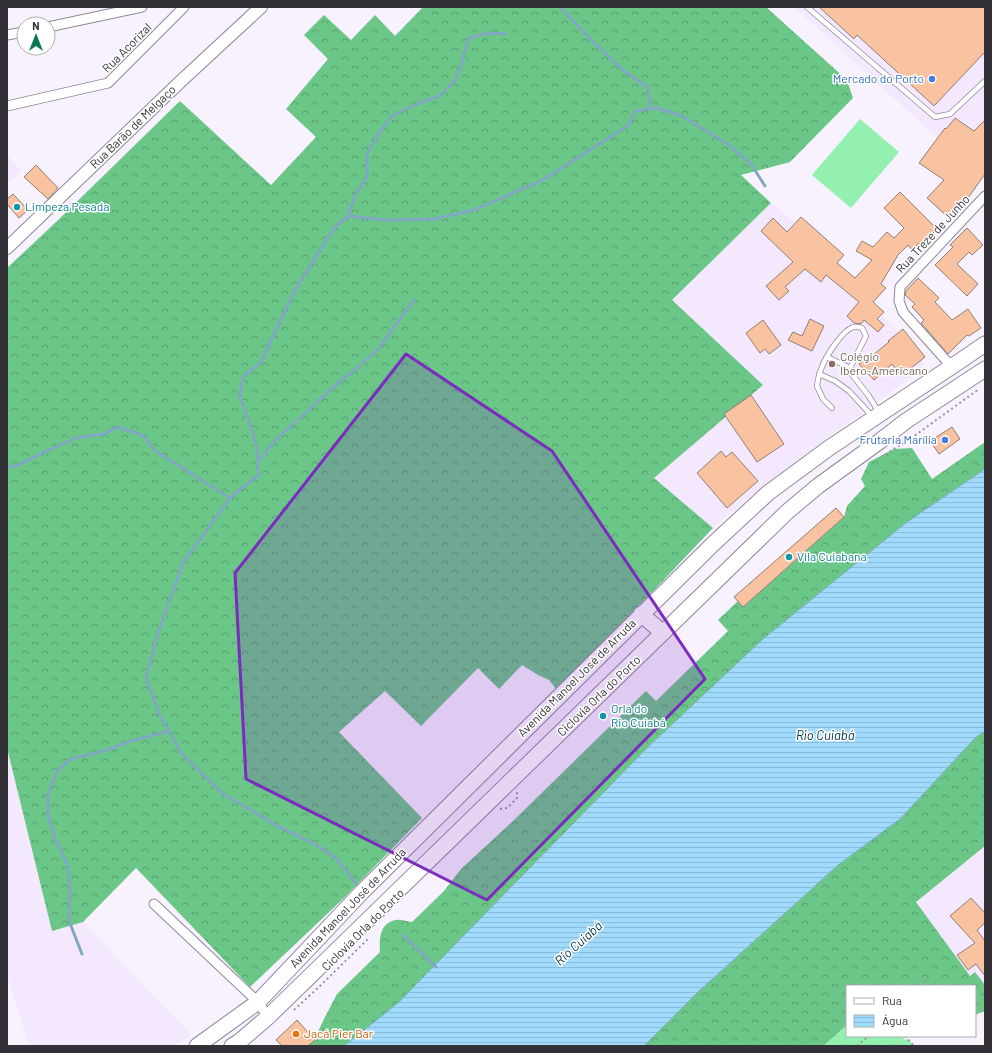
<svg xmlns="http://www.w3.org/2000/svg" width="992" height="1053" viewBox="0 0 992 1053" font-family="Barlow,sans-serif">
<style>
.built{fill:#f3e8fd}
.grass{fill:url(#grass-tufts)}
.forest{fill:url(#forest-crowns)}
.pitch{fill:#93f0ae}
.water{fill:url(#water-rules);stroke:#80a8c3}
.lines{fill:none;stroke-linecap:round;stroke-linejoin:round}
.stream{stroke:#80a8c3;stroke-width:3}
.building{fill:#f9c2a0;stroke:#907f74}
.service-casing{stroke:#908899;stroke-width:6}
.minor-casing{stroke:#908899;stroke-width:11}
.tertiary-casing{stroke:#908899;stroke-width:14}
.primary-casing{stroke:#908899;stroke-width:17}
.path{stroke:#97929c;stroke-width:2;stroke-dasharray:2 3;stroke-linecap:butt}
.service{stroke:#fff;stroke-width:4.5}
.minor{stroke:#fff;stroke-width:9}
.tertiary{stroke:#fff;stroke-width:12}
.primary{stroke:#fff;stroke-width:15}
.marked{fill:#7b2cbf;fill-opacity:0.2;stroke:#7b2cbf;stroke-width:3;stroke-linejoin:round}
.shop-dot{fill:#3f7fe0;stroke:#fff;stroke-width:1.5}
.culture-dot{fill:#0f9aa8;stroke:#fff;stroke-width:1.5}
.education-dot{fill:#8d6e63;stroke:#fff;stroke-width:1.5}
.food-dot{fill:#e8710a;stroke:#fff;stroke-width:1.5}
.labels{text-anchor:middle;stroke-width:3;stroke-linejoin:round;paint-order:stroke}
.street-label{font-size:12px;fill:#343038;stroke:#fff}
.shop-label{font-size:12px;fill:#366cbe;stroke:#fff;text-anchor:end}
.culture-label{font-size:12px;fill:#0d838f;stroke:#fff;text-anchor:start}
.education-label{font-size:12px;fill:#785e54;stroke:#fff;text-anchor:start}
.food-label{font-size:12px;fill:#c56008;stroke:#fff;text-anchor:start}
.water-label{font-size:13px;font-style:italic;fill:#003046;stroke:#fff}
</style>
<defs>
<pattern id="grass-tufts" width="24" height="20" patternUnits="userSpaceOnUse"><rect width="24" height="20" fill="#93f0ae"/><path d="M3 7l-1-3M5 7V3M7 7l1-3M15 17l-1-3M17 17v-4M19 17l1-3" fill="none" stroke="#7fce96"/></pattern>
<pattern id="forest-crowns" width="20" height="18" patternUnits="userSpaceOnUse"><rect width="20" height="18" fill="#6bc787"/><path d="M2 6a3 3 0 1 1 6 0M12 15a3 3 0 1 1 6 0" fill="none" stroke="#59a26f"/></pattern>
<pattern id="water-rules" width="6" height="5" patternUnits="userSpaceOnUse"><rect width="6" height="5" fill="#a0dbfe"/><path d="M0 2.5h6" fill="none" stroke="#8abcda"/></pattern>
</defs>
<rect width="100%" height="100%" fill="#f8f2fe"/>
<path class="built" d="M794 7H985V140L960 120 942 142Z
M7 155 22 171 7 184Z
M771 203 836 254 828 259 870 301 923 359 922 370 812 449 751 496 713 528 654 478 763 385 672 300Z
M7 748 52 930 83 922 192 1035 173 1046H29L7 975Z
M985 846V985L975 972 970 976 916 902Z"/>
<path class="grass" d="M847 1025V1036H902L905 1040 908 1039 914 1046H823Z"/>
<path class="forest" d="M423 7H766L847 80 853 98 790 162 741 175 771 203 672 300 763 385 654 478 713 528 656 588 556 689 549 680 538 675 522 665 499 689 478 668 421 726 385 691 339 732 422 818 344 898 250 987 136 868 83 922 52 931 7 748V268L56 222 180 101 271 185 316 137 286 109 328 59 304 35 324 15 351 40 375 15 395 36Z
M985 442V469L907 522 763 639 647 748 398 1003 344 1046H307L314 1040 325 1017 337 994 380 952C379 938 380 923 396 920 401 919 407 922 412 922L444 891 461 869 515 819 646 691 656 701 728 631 718 620 738 601 743 607 844 517 847 506 865 486 861 479 869 462 894 449 912 448 932 479Z
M985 731V846L916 902 970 976 975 972 985 985V1011L975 1015V986H847V1025L823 1046H644L698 992 838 865 900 819 975 738Z"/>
<path class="pitch" d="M860 119 899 152 851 208 812 175Z"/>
<path class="water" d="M985 469V731L975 738 900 819 838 865 698 992 644 1046H344L398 1003 647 748 763 639 907 522Z"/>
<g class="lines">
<path class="stream" d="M560 7 594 43 623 70 647 87 651 109
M348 216 355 196 367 176V154L379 133 392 116 417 104 439 96 454 82 461 66 465 50 469 38 488 33 506 34
M258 461 274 442 331 389 357 368 379 348 414 300
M7 467 16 466 42 453 76 438 104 434 117 427 142 435 157 452 230 498
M357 885 337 859 318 846 276 825 222 793 183 755 160 716 146 678 158 633 183 563 230 498 249 482 258 476 257 449 251 427 240 396 243 377 261 362 294 292 334 228 348 216 385 220 434 219 474 210 543 180 629 125 635 111 656 108 680 115 726 143 751 164 765 186
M403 935 436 967
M82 954 69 921 70 890 68 866 55 839 48 816V795L57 771 71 759 107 750 131 741 169 731"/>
</g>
<path class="building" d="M819 7H985V52L934 106 857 35 854 39Z
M955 118 974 131 985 120V174L968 198 967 197 960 204 948 217 927 198 944 180 919 163 945 128 946 129Z
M36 165 58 188 48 199 24 177Z
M900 192 937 229 921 245 919 243 912 250 908 245 898 255 881 284 886 288 873 302 884 312 877 319 884 325 878 332 864 320 861 324 854 323 847 316 859 302 826 275 821 282 805 269 785 287 789 291 779 300 766 286 793 262 761 231 773 218 787 232 801 217 844 255 837 263 855 278 872 260 856 251 862 241 873 247 887 232 894 238 904 228 884 208Z
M13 194 28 210 19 218 7 204V199Z
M967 228 983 245 972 255 969 252 957 264 978 284 967 296 935 265 953 247 950 245Z
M918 278 939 298 935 302 952 320 968 309 981 328 969 336 967 335 948 354 921 323 924 320 912 307 915 304 905 295 906 291Z
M810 319 824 326 812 351 788 340 793 332 802 336Z
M763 320 781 345 769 354 765 349 760 353 746 333Z
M903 329 925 357 901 376 892 364 874 380 859 364 872 353 873 355 889 342 888 341Z
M751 395 784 444 757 462 724 414Z
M952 427 960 439 939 454 930 441Z
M721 451 726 457 732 452 758 481 727 508 697 473Z
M836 508 844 517 743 607 734 597Z
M971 898 985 913V923L977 930 985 941V976L976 964 968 970 957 955 975 943 950 916Z
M297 1020 315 1040 308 1046H282L276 1040Z"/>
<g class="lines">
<defs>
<path id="service" d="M807 7 935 117 950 114 985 81
M827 357 850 368
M819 374 835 381 849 391 872 416
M832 408 823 399 817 386C818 379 819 373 822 367 826 356 842 331 853 327 856 326 859 327 862 328L866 336 850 368 851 373 868 395 879 412"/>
<path id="minor" d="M48 27 142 7
M7 35 24 32
M7 106 108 83 184 7
M951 366 903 312 899 301 900 287 985 196
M154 904 258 1002 268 1017"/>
<path id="tertiary" d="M7 248 181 81 261 7"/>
<path id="primary" d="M641 614 663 633
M197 1046 258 1002 362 892 713 544 768 493 829 448 957 363 985 344
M232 1046 240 1041 268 1017 787 512 818 486 880 441 906 421 985 369"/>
</defs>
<use href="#service" class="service-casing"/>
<use href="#minor" class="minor-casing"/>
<use href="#tertiary" class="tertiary-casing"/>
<use href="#primary" class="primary-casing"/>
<path class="path" d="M881 457 910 439 979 389
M500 809 507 808 517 798V792
M921 986 929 977
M294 1010 321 985 369 938
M905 1036 914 1046
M857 1046 869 1036"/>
<use href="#service" class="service"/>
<use href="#minor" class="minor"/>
<use href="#tertiary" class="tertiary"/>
<use href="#primary" class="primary"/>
</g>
<path class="marked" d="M406 354 552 451 705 679 487 900 246 779 235 573Z"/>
<g class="shop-dot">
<circle cx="932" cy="79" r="4"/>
<circle cx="945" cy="440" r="4"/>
</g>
<g class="culture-dot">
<circle cx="17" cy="207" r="4"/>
<circle cx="789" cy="557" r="4"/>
<circle cx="603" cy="716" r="4"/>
</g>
<circle class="education-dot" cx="832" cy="364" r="4"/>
<circle class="food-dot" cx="296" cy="1034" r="4"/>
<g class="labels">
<g class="street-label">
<text transform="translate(127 48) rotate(-45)" y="4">Rua Acorizal</text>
<text transform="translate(133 127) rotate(-44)" y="4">Rua Barão de Melgaço</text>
<text transform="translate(933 234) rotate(-47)" y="4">Rua Treze de Junho</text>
<text transform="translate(577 678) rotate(-45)" y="4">Avenida Manoel José de Arruda</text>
<text transform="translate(599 696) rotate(-44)" y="4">Ciclovia Orla do Porto</text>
<text transform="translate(348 908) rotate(-46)" y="4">Avenida Manoel José de Arruda</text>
<text transform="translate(363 930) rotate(-45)" y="4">Ciclovia Orla do Porto</text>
</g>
<g class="shop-label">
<text x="924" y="83">Mercado do Porto</text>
<text x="937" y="444">Frutaria Marília</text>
</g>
<g class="culture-label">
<text x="25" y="211">Limpeza Pesada</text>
<text x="797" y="561">Vila Cuiabana</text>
<text x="611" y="713">Orla do<tspan x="611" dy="14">Rio Cuiabá</tspan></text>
</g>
<g class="education-label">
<text x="840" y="361">Colégio<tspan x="840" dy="14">Ibero-Americano</tspan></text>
</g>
<g class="food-label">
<text x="304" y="1038">Jacá Pier Bar</text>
</g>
<g class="water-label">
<text x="825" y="740">Rio Cuiabá</text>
<text transform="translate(578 943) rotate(-42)" y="5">Rio Cuiabá</text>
</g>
</g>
<rect width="992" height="1053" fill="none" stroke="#343038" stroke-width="16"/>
<rect x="846" y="985" width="130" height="52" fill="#ffffff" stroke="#aeacaf"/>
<rect x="854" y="998" width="20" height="6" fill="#ffffff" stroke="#aeacaf"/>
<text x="882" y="1005" font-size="12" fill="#343038">Rua</text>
<rect x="854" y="1015" width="20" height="12" fill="url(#water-rules)" stroke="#aeacaf"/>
<text x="882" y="1025" font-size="12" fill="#343038">Água</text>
<g transform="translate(36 36)"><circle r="19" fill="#ffffff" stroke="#aeacaf"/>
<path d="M0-3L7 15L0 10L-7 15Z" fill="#087751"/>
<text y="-6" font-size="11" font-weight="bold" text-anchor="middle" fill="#343038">N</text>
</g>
</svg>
